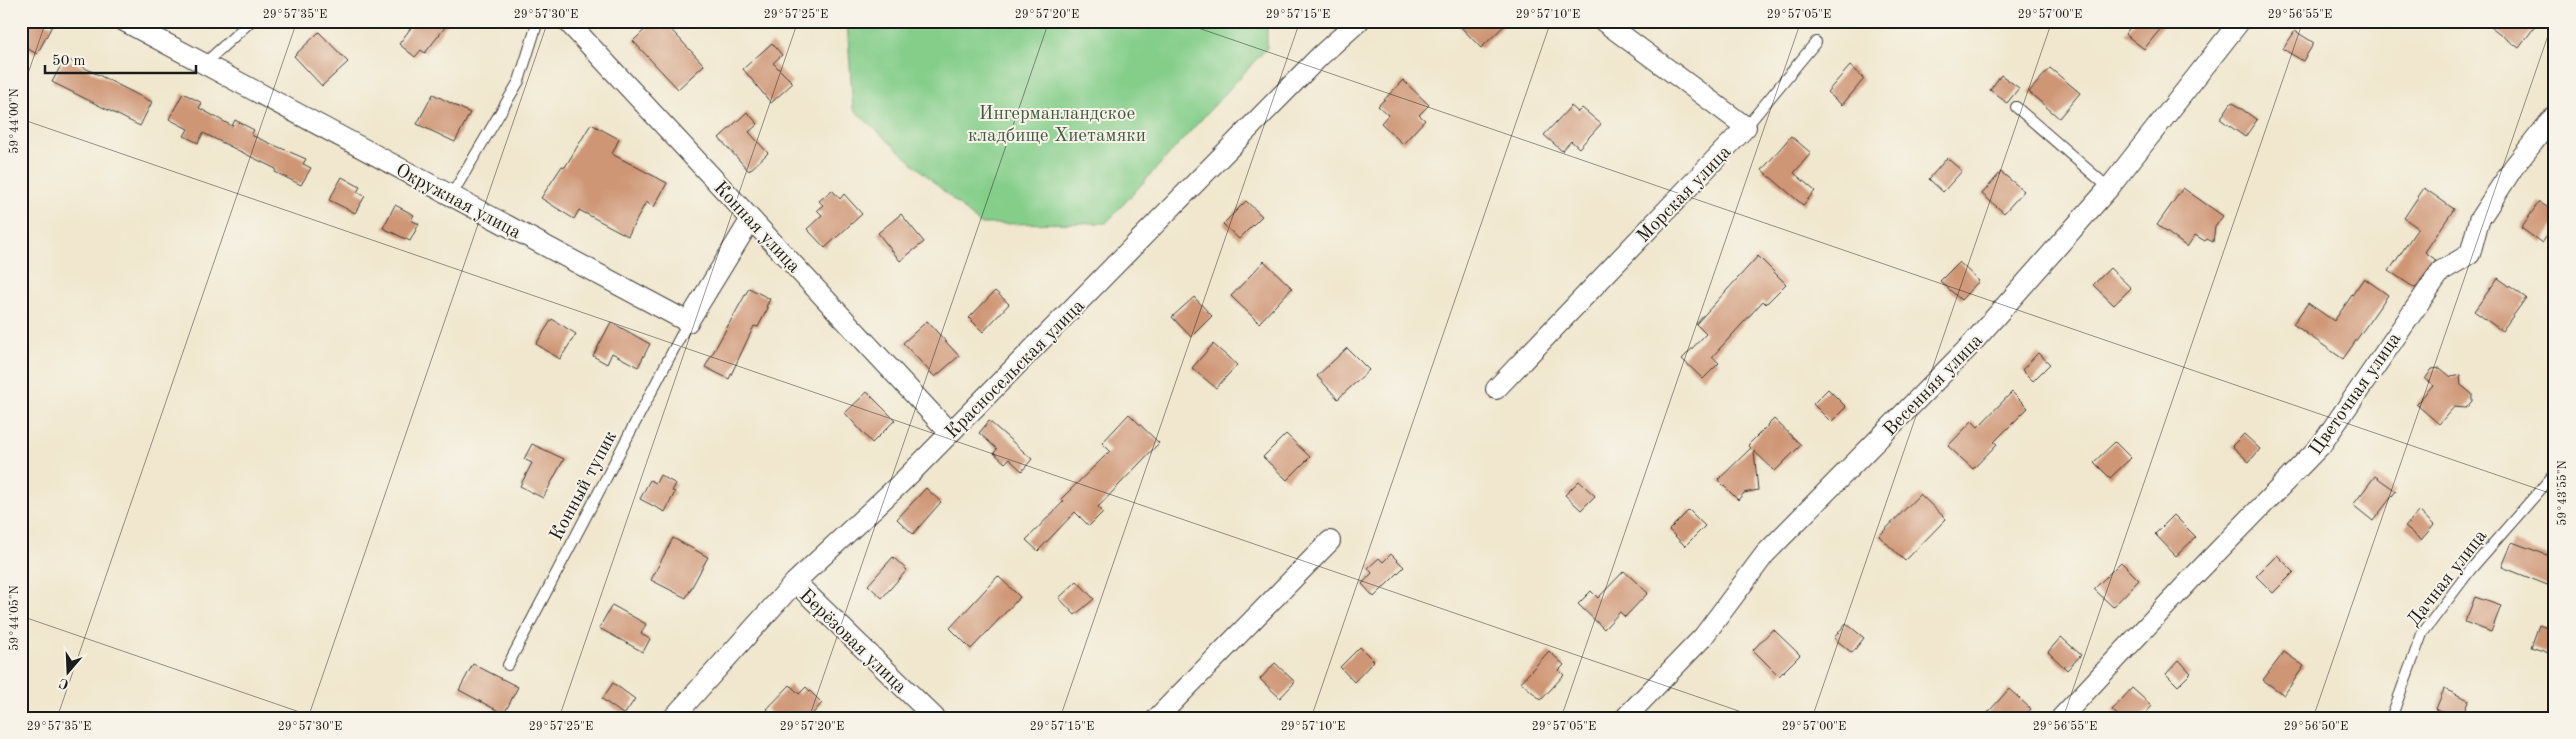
<svg xmlns="http://www.w3.org/2000/svg" width="2576" height="739" viewBox="0 0 2576 739" font-family="'Old Standard TT',serif">
<style>
.green{fill:#84ce8a;stroke:#507553}
.building{fill:#cf9676}
.lines{fill:none;stroke-linecap:round;stroke-linejoin:round}
.service-casing{stroke:#3c3a37;stroke-width:12}
.minor-casing{stroke:#3c3a37;stroke-width:22}
.service{stroke:#fff;stroke-width:10}
.minor{stroke:#fff;stroke-width:20}
.ticks{fill:none;stroke:#1c1c1c;stroke-width:1;stroke-opacity:0.45}
.labels{text-anchor:middle;stroke-width:4;stroke-linejoin:round;paint-order:stroke}
.park-label{font-size:19px;fill:#405a42;stroke:#f7f3e8}
.street-label{font-size:19px;fill:#1c1c1c;stroke:#f7f3e8}
.neatline{fill:none;stroke:#1c1c1c;stroke-width:2}
.ticks-label{font-size:12px;text-anchor:middle;fill:#1c1c1c}
</style>
<rect width="100%" height="100%" fill="#f7f3e8"/>
<filter id="ink" filterUnits="userSpaceOnUse"><feTurbulence type="fractalNoise" baseFrequency=".02" numOctaves="2"/><feDisplacementMap in="SourceGraphic" scale="10" xChannelSelector="R" yChannelSelector="G"/><feConvolveMatrix kernelMatrix="1 2 1 2 8 2 1 2 1" color-interpolation-filters="sRGB"/></filter>
<filter id="wash" filterUnits="userSpaceOnUse"><feTurbulence type="fractalNoise" baseFrequency=".0096" numOctaves="4" result="noise"/><feDisplacementMap in="SourceGraphic" scale="20" xChannelSelector="R" yChannelSelector="G"/><feGaussianBlur stdDeviation="1.12" result="paint"/><feColorMatrix in="noise" values="0 0 0 0 0 0 0 0 0 0 0 0 0 0 0 0 0 1.4 0 .05"/><feComposite in="paint" operator="in"/></filter>
<g filter="url(#wash)">
<rect width="100%" height="100%" fill="#f0e7ce"/>
<path class="green" d="M847 21H1267V48L1106 223 980 224 853 109Z"/>
<g id="blocks">
<path class="building" d="M21 21H43L52 26 37 54 21 45Z
M416 21H450L425 53 421 50 415 57 399 44Z
M654 21H663L704 65 678 89 633 41Z
M1455 21H1509L1481 48Z
M2135 21H2167L2144 49 2125 34Z
M2483 21H2539L2519 48Z
M2295 31 2314 43 2303 61 2283 49Z
M319 32 348 62 322 86 294 56Z
M772 43 782 55 773 63 793 83 771 103 743 69Z
M65 58 152 102 140 126 52 82Z
M1850 66 1864 79 1842 105 1827 92Z
M2050 68 2080 93 2059 118 2029 92Z
M2001 75 2019 88 2007 103 1990 90Z
M1403 80 1429 105 1419 115 1425 120 1403 144 1381 123 1388 115 1378 106Z
M183 93 202 103 199 108 232 126 235 120 254 130 251 135 306 159 303 164 311 168 301 185 275 172 276 169 203 133 198 143 184 136 188 129 169 119Z
M433 94 470 113 455 142 417 124Z
M2232 102 2257 120 2245 137 2220 119Z
M1571 106 1578 112 1582 108 1601 124 1579 148 1571 141 1562 151 1544 135Z
M747 112 758 124 749 132 768 153 749 171 719 138Z
M591 124 619 139 612 154 667 183 654 207 646 202 628 236 579 210 574 219 541 198 562 166 565 167Z
M1791 136 1811 153 1794 173 1815 191 1803 205 1762 170Z
M1947 158 1962 171 1943 192 1929 179Z
M2001 172 2024 191 2004 213 1982 194Z
M342 177 360 187 357 192 365 196 355 213 329 200Z
M2183 188 2223 216 2215 227 2213 242 2207 239 2205 241 2195 235 2187 247 2157 225Z
M2424 188 2454 209 2425 252 2436 260 2415 288 2389 271 2418 228 2404 218Z
M832 190 840 199 844 194 862 214 825 248 807 229 822 215 817 210 823 205 819 201Z
M1246 201 1262 216 1239 239 1223 224Z
M2539 202 2555 212V224L2542 243 2521 228Z
M395 205 414 215 411 220 419 224 410 241 383 228Z
M901 214 924 242 900 261 878 233Z
M1758 256 1786 284 1766 304 1763 301 1712 357 1719 363 1703 379 1682 359 1706 334 1696 324Z
M1264 261 1292 288 1259 323 1231 296Z
M1959 262 1979 281 1961 300 1940 281Z
M2110 268 2131 288 2114 305 2093 285Z
M2364 278 2388 295 2343 359 2293 324 2308 303 2334 321Z
M2498 278 2526 298 2502 331 2474 311Z
M749 288 770 299 766 307 768 308 758 327 754 326 729 379 705 367Z
M995 291 1009 304 983 332 969 318Z
M1194 297 1212 316 1191 337 1172 317Z
M552 319 576 334 560 359 536 344Z
M927 321 959 356 935 377 903 343Z
M611 322 650 344 638 367 612 353 607 364 593 356Z
M1213 344 1237 365 1216 388 1192 368Z
M1347 348 1369 370 1338 399 1317 376Z
M2038 353 2050 364 2033 381 2022 370Z
M2440 368 2451 377 2460 375 2461 385 2472 394V401L2466 408 2454 407 2439 424 2416 404 2433 385 2425 379 2432 369Z
M1828 389 1846 407 1831 422 1813 404Z
M867 392 895 420 872 443 845 413Z
M2012 392 2028 408 1994 442 1997 444 1973 469 1948 446 1972 421 1978 427Z
M1129 414 1159 443 1098 507 1103 512 1089 526 1075 512 1038 551 1026 540 1064 501 1061 499 1110 451 1102 443Z
M1774 419 1801 445 1775 471 1754 451 1758 490 1744 493 1738 500 1718 480 1751 448 1748 445Z
M989 421 1032 459 1022 471 1009 459 1005 463 994 453 997 449 979 433Z
M1286 434 1310 457 1287 480 1263 457Z
M2244 434 2260 449 2249 462 2232 446Z
M2115 442 2131 458 2110 478 2094 462Z
M532 444 564 459 543 498 520 486 532 463 524 459Z
M660 475 676 484 672 491 675 492 665 512 640 499 650 480 656 483Z
M2375 476 2396 491 2373 521 2353 505Z
M1579 481 1595 496 1581 510 1565 495Z
M926 488 941 502 913 534 897 519Z
M1920 494 1946 519 1905 561 1879 536Z
M1689 510 1705 526 1685 546 1669 530Z
M2419 511 2434 525 2421 540 2405 527Z
M2174 515 2196 537 2176 556 2155 534Z
M673 538 708 557 686 598 651 580Z
M2512 542 2555 558V588L2502 567Z
M1391 554 1404 567 1374 597 1362 584 1372 573 1368 568 1379 558 1383 562Z
M2277 555 2294 572 2273 593 2256 576Z
M893 557 907 570 882 598 868 585Z
M2121 562 2139 580 2113 607 2094 589Z
M1624 571 1648 593 1625 617 1620 612 1604 629 1578 604 1591 591 1598 598Z
M998 576 1020 597 971 649 950 628Z
M1077 581 1094 599 1075 615 1059 598Z
M2475 597 2501 606 2491 632 2465 622Z
M612 605 646 624 641 634 650 639 643 652 599 628Z
M1846 623 1864 638 1852 653 1834 638Z
M2539 625 2555 631V655L2531 647Z
M1773 629 1800 655 1779 676 1753 650Z
M2061 637 2081 655 2067 670 2048 652Z
M1360 647 1374 661 1354 682 1340 667Z
M1549 651 1564 665 1559 670 1564 675 1541 700 1521 682Z
M2284 652 2304 666 2284 695 2263 680Z
M2179 660 2191 673 2178 686 2166 674Z
M1275 663 1295 682 1280 698 1260 679Z
M473 664 518 687 504 714 459 690Z
M613 683 635 699 624 715 602 699Z
M790 685 799 694 806 687 822 703 809 718H776L767 709Z
M2132 688 2152 706 2141 718H2121L2112 710Z
M2009 689 2031 709 2023 718H1983Z
M2444 689 2469 700 2461 718 2436 709Z"/>
</g>
</g>
<g filter="url(#ink)">
<use href="#blocks" fill-opacity="0" stroke="#3c3a37" stroke-width="1"/>
<g class="lines">
<defs>
<path id="service" d="M204 64 251 21
M2016 107 2109 188
M1746 127 1816 42
M451 196 519 81 538 21
M508 665 688 322
M2391 718 2422 634 2471 569 2555 473"/>
<path id="minor" d="M124 21 688 322 751 219
M567 21 949 432
M1496 389 1746 127 1603 21
M795 582 935 718
M673 718 795 582 903 481 1320 56 1359 21
M1157 718 1330 541
M1625 718 1703 637 1765 554 1968 348 2109 188 2240 21
M2061 718 2191 579 2321 445 2441 271 2470 254 2479 220 2513 168 2555 115"/>
</defs>
<use href="#service" class="service-casing"/>
<use href="#minor" class="minor-casing"/>
<use href="#service" class="service"/>
<use href="#minor" class="minor"/>
</g>
</g>
<path class="ticks" d="M1178 21 2555 495M21 94 46 21M21 119 1759 718M21 616 317 718M57 718 297 21M308 718 548 21M559 718 798 21M809 718 1049 21M1060 718 1300 21M1311 718 1551 21M1561 718 1801 21M1812 718 2052 21M2063 718 2303 21M2313 718 2553 21"/>
<g class="labels">
<g class="park-label">
<text x="1057" y="119">Ингерманландское<tspan x="1057" dy="22">кладбище Хиетамяки</tspan></text>
</g>
<g class="street-label">
<text transform="translate(1683 193) rotate(-46)" y="7">Морская улица</text>
<text transform="translate(459 200) rotate(28)" y="7">Окружная улица</text>
<text transform="translate(758 226) rotate(47)" y="7">Конная улица</text>
<text transform="translate(1014 368) rotate(-45)" y="7">Красносельская улица</text>
<text transform="translate(1932 384) rotate(-46)" y="7">Весенняя улица</text>
<text transform="translate(2354 393) rotate(-55)" y="7">Цветочная улица</text>
<text transform="translate(582 485) rotate(-62)" y="7">Конный тупик</text>
<text transform="translate(2446 577) rotate(-52)" y="7">Дачная улица</text>
<text transform="translate(854 640) rotate(44)" y="7">Берёзовая улица</text>
</g>
</g>
<rect width="2576" height="739" fill="none" stroke="#f7f3e8" stroke-width="55"/>
<g transform="translate(68 672) rotate(199)" stroke="#f7f3e8" stroke-width="4" paint-order="stroke">
<path d="M0-4L9 19L0 12L-9 19Z" fill="#1c1c1c"/>
<text y="-8" font-size="14" font-weight="bold" text-anchor="middle" fill="#1c1c1c">С</text>
</g>
<path d="M45 65v8h151v-8" fill="none" stroke="#1c1c1c" stroke-width="2.5"/>
<text x="52" y="65" font-size="15" fill="#1c1c1c" stroke="#f7f3e8" stroke-width="4" paint-order="stroke">50 m</text>
<rect x="28" y="28" width="2520" height="684" class="neatline"/>
<g class="ticks-label">
<text x="295" y="18">29°57'35"E</text>
<text x="546" y="18">29°57'30"E</text>
<text x="796" y="18">29°57'25"E</text>
<text x="1047" y="18">29°57'20"E</text>
<text x="1298" y="18">29°57'15"E</text>
<text x="1548" y="18">29°57'10"E</text>
<text x="1799" y="18">29°57'05"E</text>
<text x="2050" y="18">29°57'00"E</text>
<text x="2300" y="18">29°56'55"E</text>
<text transform="translate(14 121) rotate(-90)" y="4">59°44'00"N</text>
<text transform="translate(2562 493) rotate(-90)" y="4">59°43'55"N</text>
<text transform="translate(14 618) rotate(-90)" y="4">59°44'05"N</text>
<text x="59" y="730">29°57'35"E</text>
<text x="310" y="730">29°57'30"E</text>
<text x="561" y="730">29°57'25"E</text>
<text x="812" y="730">29°57'20"E</text>
<text x="1062" y="730">29°57'15"E</text>
<text x="1313" y="730">29°57'10"E</text>
<text x="1564" y="730">29°57'05"E</text>
<text x="1814" y="730">29°57'00"E</text>
<text x="2065" y="730">29°56'55"E</text>
<text x="2316" y="730">29°56'50"E</text>
</g>
</svg>
